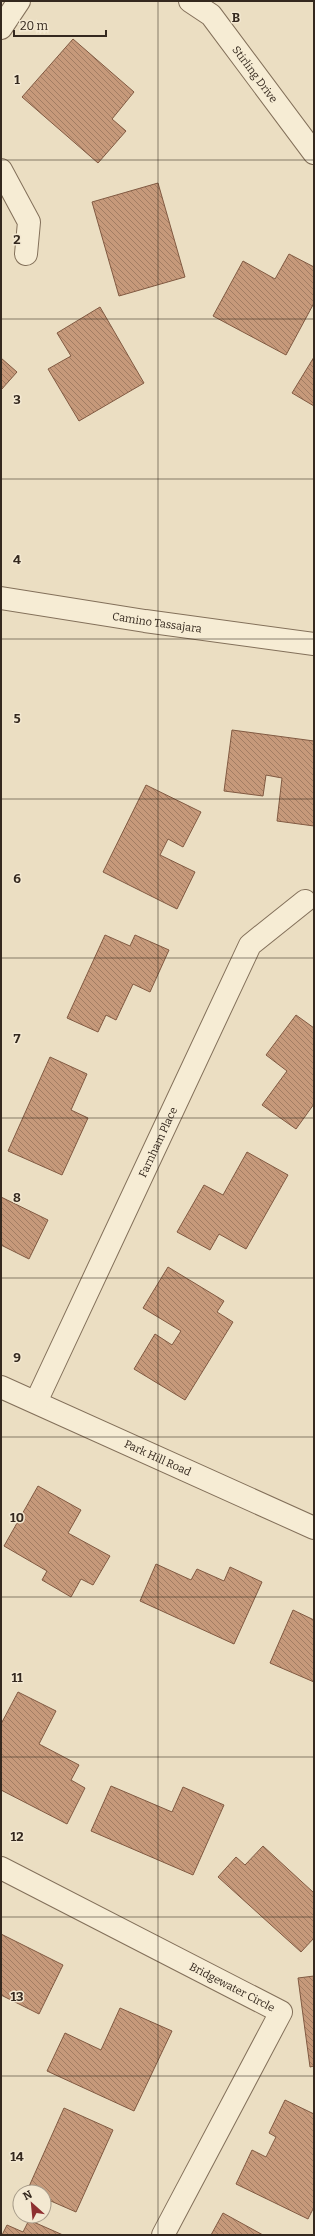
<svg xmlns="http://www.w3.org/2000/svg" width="315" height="2236" viewBox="0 0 315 2236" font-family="Bitter,serif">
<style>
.building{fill:url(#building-back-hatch);stroke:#815a42}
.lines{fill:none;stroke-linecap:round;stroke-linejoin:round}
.minor-casing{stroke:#83705a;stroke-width:24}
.minor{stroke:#f6ecd4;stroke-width:22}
.grid{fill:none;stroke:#34281e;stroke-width:1;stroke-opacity:0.55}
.labels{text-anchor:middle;stroke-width:3;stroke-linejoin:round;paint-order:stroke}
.street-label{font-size:11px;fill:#34281e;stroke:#f3e8d1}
.grid-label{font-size:13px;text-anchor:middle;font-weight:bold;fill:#34281e;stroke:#f3e8d1;stroke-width:3;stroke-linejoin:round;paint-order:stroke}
</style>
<defs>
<pattern id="building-back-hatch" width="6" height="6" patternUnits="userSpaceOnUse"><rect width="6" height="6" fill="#c6997a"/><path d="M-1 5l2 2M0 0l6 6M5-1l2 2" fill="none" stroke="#a27d63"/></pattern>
</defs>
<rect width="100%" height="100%" fill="#ebdec2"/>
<path class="building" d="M73 39 134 92 112 119 126 131 98 163 22 97Z
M158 183 185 277 119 296 92 202Z
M289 254 314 267V303L286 355 213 316 243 261 275 279Z
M100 307 144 383 79 421 48 369 71 356 57 333Z
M314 357V406L292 393Z
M1 358 17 372 1 390Z
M232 730 314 741V826L277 821 282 778 266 775 263 796 224 791Z
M146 785 201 812 183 847 168 839 160 855 195 872 177 909 103 872Z
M105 935 130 946 135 935 169 950 150 992 133 984 116 1020 106 1015 98 1032 67 1018Z
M296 1015 314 1028V1104L296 1129 262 1105 287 1071 266 1055Z
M50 1057 87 1074 71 1110 88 1118 62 1175 8 1151Z
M247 1152 288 1175 246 1249 219 1234 210 1250 177 1232 204 1185 223 1195Z
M1 1197 48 1220 29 1259 1 1245Z
M168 1267 224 1301 217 1312 233 1322 185 1400 134 1369 155 1334 172 1345 181 1331 143 1308Z
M38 1486 81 1510 68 1533 110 1556 93 1585 81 1579 71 1597 42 1580 47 1571 4 1546Z
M156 1564 191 1580 197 1569 224 1581 230 1567 262 1582 234 1644 140 1601Z
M293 1610 314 1620V1682L270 1663Z
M18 1692 56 1711 39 1744 79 1765 71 1780 85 1788 67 1824 1 1790V1724Z
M111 1786 172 1812 183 1787 224 1805 193 1875 91 1831Z
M263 1846 314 1893V1938L301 1952 218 1877 236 1857 245 1865Z
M1 1934 63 1965 39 2014 1 1995Z
M314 1976V2066L310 2067 298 1978Z
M120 2008 172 2031 134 2111 47 2071 65 2033 101 2050Z
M285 2100 314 2114V2207L308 2219 236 2184 252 2150 266 2157 276 2137 269 2133Z
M64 2108 113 2130 76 2212 44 2198V2192L27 2191Z
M223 2213 263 2235H211Z
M29 2220 63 2235H2L7 2225 23 2232Z"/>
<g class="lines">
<defs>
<g id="minor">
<path id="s1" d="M190 1 211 15 314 153"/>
<path d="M1 28 19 1"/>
<path d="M1 170 29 222 26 254"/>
<path id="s2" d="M1 598 145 621 314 644"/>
<path id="s3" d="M1 1387 314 1528"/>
<path id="s4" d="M36 1402 250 945 305 901"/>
<path id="s5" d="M1 1868 281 2012 163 2235"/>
</g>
</defs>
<use href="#minor" class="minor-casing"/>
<use href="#minor" class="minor"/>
</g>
<path class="grid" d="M158 1V2235M1 160H314M1 319H314M1 479H314M1 639H314M1 799H314M1 958H314M1 1118H314M1 1278H314M1 1437H314M1 1597H314M1 1757H314M1 1917H314M1 2076H314"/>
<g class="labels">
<g class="street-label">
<text dy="4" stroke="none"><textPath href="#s1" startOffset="99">Stirling Drive</textPath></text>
<text dy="4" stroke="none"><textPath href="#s2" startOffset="158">Camino Tassajara</textPath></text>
<text dy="4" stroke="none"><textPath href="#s4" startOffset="287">Farnham Place</textPath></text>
<text dy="4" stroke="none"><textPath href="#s3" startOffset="172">Park Hill Road</textPath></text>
<text dy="4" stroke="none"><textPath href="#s5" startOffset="260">Bridgewater Circle</textPath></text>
</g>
</g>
<g class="grid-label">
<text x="236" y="22">B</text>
<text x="17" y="84">1</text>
<text x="17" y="244">2</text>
<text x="17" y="404">3</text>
<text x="17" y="564">4</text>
<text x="17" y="723">5</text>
<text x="17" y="883">6</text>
<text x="17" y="1043">7</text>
<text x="17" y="1202">8</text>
<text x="17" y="1362">9</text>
<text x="17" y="1522">10</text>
<text x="17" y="1682">11</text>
<text x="17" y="1841">12</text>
<text x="17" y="2001">13</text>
<text x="17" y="2161">14</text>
</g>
<rect width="315" height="2236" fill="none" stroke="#34281e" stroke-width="4"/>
<g transform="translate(32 2204) rotate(333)"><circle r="19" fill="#f3e8d1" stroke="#a79b89"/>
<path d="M0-3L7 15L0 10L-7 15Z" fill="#8e2f30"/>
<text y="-6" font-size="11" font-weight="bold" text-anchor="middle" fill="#34281e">N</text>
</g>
<path d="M14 30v6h92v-6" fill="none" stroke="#34281e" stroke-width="2"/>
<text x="20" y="30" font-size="12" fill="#34281e" stroke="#f3e8d1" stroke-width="3" paint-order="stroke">20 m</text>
</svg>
